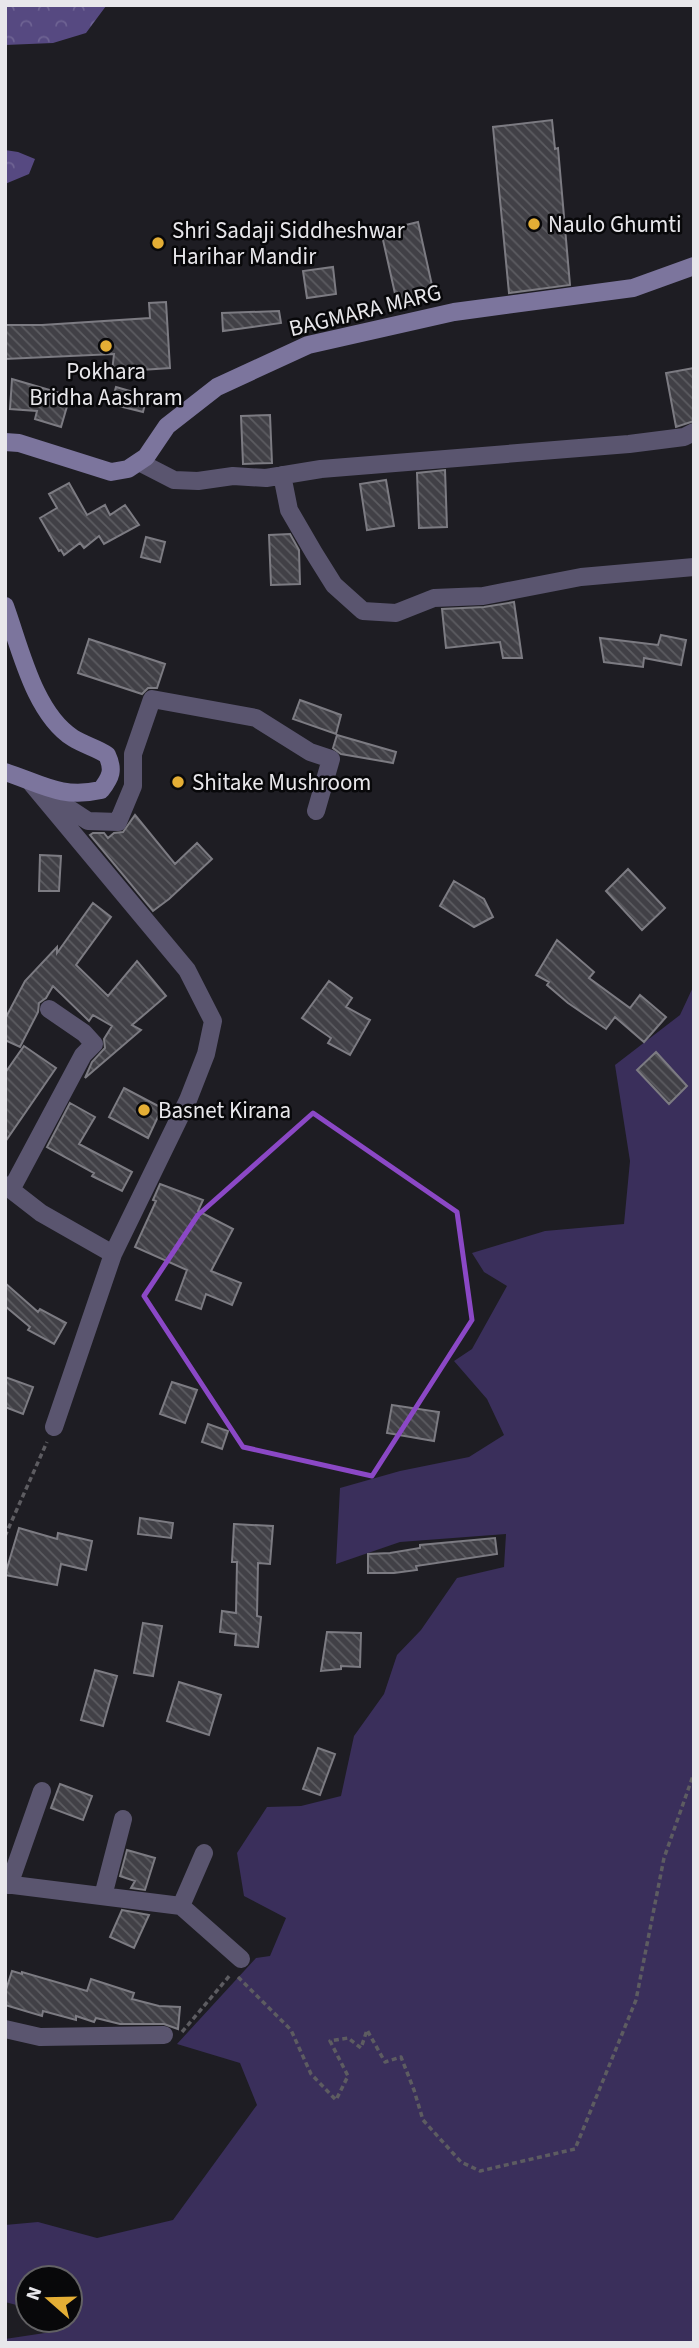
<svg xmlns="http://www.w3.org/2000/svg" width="699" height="2348" viewBox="0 0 699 2348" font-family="'Source Sans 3',sans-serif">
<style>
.grass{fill:#3a2f5b}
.forest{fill:url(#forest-crowns)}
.building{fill:url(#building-back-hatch);stroke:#7c7b82;stroke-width:2}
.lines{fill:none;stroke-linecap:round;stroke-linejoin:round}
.path{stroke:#5d5c61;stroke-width:3.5;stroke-dasharray:5 3.5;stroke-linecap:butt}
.street{stroke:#5a556f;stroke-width:18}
.secondary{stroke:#7c759d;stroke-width:18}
.marked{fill:none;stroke:#8b48c6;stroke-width:5;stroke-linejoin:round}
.poi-dot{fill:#e4ae35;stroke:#08080a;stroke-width:2.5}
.labels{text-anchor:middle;stroke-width:5;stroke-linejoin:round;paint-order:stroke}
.poi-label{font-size:23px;fill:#e8e7eb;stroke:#08080a;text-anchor:start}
.street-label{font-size:23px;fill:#e8e7eb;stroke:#08080a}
</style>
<defs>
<pattern id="forest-crowns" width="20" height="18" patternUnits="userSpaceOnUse" patternTransform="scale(1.75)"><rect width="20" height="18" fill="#564981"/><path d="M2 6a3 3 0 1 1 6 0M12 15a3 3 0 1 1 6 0" fill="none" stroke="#6e6393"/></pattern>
<pattern id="building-back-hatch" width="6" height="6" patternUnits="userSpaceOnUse" patternTransform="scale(1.75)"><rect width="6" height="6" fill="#414046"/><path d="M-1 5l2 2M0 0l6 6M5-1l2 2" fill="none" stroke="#5c5c61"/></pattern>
</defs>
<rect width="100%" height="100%" fill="#1e1d23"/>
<path class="grass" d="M694 985V2343H5V2339L58 2331 56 2320H70V2278H28V2308L5 2302V2225L38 2222 97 2238 173 2220 257 2105 240 2063 177 2044 256 1958 270 1956 286 1918 244 1896 237 1853 267 1807 301 1806 341 1796 354 1736 384 1694 397 1655 421 1630 457 1578 504 1567 506 1534 400 1542 336 1564 340 1488 400 1471 469 1457 504 1435 487 1399 454 1361 472 1349 507 1286 484 1272 472 1253 545 1231 624 1224 630 1161 615 1065 680 1015Z"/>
<path class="forest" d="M5 5H106V6L86 33 53 43 5 45Z
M5 150 18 152 35 159 29 174 5 184Z"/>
<path class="building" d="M552 120 555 149 558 148 570 285 509 293 493 127Z
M418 222 435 299 398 307 381 231Z
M333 267 336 294 307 298 303 271Z
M166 302 170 368 112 372 114 354 5 359V325H42L150 318 149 303Z
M279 311 281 323 223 331 222 313Z
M694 368V421L676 427 666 373Z
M12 379 70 396 61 427 35 419 37 411 10 409Z
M116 387 147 396 143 412 111 404Z
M270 415 272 463 243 464 241 416Z
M445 470 447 527 419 528 417 473Z
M386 480 394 526 367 530 360 484Z
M69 483 87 515 105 505 110 515 125 505 139 525 104 544 99 536 84 548 80 543 64 555 61 550 59 551 40 518 57 508 49 494Z
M290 534 299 550 300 584 271 585 269 535Z
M146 537 165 542 160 562 141 557Z
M514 602 522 658H503L500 642 446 648 442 609 484 607Z
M661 635 686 640 681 665 644 658 643 667 604 662 600 638 658 645Z
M89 639 165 664 157 688H148L142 694 78 673Z
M300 700 341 715 336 734 293 719Z
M337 735 396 752 393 763 341 754 333 748Z
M135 815 175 864 197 843 212 859 169 899 153 911 90 835 93 833H104L108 838 114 833 123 832Z
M40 855 61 856 59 891H39Z
M628 869 665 908 642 930 606 891Z
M454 881 484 899 493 917 474 927 440 906Z
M93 903 111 917 76 965 108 996 137 961 166 996 132 1025 141 1030 85 1078 92 1062 105 1048 104 1039 112 1026 93 1015 89 1021 53 986 46 998 39 1003 38 1012 20 1047 5 1040V1019L25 981 57 947V953Z
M557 940 594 972 589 978 630 1008 640 995 666 1017 644 1042 615 1017 606 1029 568 1003 547 985 549 982 536 975Z
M329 981 352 998 346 1007 370 1020 350 1055 328 1043 331 1038 302 1018Z
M24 1046 56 1068 5 1142V1073Z
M656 1052 687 1086 669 1104 637 1070Z
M124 1088 162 1108 148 1138 109 1117Z
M70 1103 95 1117 79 1144 132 1172 122 1191 92 1176 94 1173 47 1147Z
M160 1184 203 1200 198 1211 233 1229 211 1271 241 1283 232 1305 206 1294 201 1309 176 1300 187 1270 135 1247 156 1201 153 1200Z
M5 1283 38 1312 40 1309 66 1323 54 1344 28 1330 30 1327 5 1306Z
M5 1377 33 1387 23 1414 5 1407Z
M172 1382 197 1390 185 1423 160 1414Z
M392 1405 439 1412 434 1441 387 1433Z
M208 1424 228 1431 222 1449 202 1442Z
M140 1518 173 1523 171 1538 138 1534Z
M234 1524 273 1526 270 1564 258 1563 257 1616 261 1617 258 1647 235 1645 236 1634 220 1632 222 1611 236 1613 237 1562H232Z
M19 1528 57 1539 58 1533 92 1541 86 1570 61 1564 57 1585 5 1575Z
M495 1538 497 1554 416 1566 417 1570 394 1573H368V1554L390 1553 420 1548V1545Z
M143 1623 162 1626 153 1676 134 1673Z
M327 1632 361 1633 360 1667 341 1666V1669L321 1671Z
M95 1670 117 1676 103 1726 81 1720Z
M179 1682 221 1695 209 1735 167 1721Z
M318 1748 335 1754 320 1795 303 1789Z
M60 1784 92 1796 83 1820 51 1808Z
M127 1850 155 1858 145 1890 131 1888 135 1881 120 1876Z
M122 1910 149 1915 134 1948 110 1937Z
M12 1971 22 1974V1972L87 1991 91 1979 134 1993 132 1999 159 2006 180 2007 178 2029 164 2024H120L96 2018 94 2022 76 2016V2020L43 2011 42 2016 5 2005V1993Z"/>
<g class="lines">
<path class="path" d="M5 1536 47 1442
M238 1977 291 2030 311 2074 336 2100 348 2076 330 2041 348 2038 361 2048 367 2030 385 2062 401 2057 414 2090 423 2120 461 2162 480 2171 575 2149 636 2000 664 1858 694 1773
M182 2032 231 1974"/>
<path class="street" d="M139 462 174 480 198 481 233 476 266 478 321 469 629 444 684 437 694 432
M282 475 289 510 314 553 334 585 363 611 396 613 434 598 483 596 581 577 694 567
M32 784 187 970 213 1021 206 1054 188 1100 113 1254 54 1427
M50 796 88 821 118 822 133 786V754L152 699 256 718 310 752 331 759 316 811
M5 1185 41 1213 113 1254
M12 1188 83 1055 94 1044 84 1033 49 1009
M5 1884 181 1906 204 1853
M9 1885 42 1791
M103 1896 123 1819
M181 1906 241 1959
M5 2029 40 2037 164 2035"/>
<path class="secondary" d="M5 442 19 443 111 472 128 469 146 457 167 426 217 387 308 345 454 312 633 288 694 266
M5 606C20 647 34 713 73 738 84 745 97 748 107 755 114 770 111 777 101 790 61 799 42 784 5 772"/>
</g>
<path class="marked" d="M313 1113 457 1212 472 1320 372 1476 243 1447 144 1296 198 1215Z"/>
<g class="poi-dot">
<circle cx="534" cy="224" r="7"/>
<circle cx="158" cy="243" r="7"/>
<circle cx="106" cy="346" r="7"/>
<circle cx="178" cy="782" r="7"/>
<circle cx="144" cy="1110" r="7"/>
</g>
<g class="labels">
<g class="poi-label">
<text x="548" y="232">Naulo Ghumti</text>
<text x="172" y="238">Shri Sadaji Siddheshwar<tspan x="172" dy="26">Harihar Mandir</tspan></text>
<text x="106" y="379" text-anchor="middle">Pokhara<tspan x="106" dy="26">Bridha Aashram</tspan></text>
<text x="192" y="790">Shitake Mushroom</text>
<text x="158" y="1118">Basnet Kirana</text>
</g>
<g class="street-label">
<text transform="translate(365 310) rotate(-14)" y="8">BAGMARA MARG</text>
</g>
</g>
<rect width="699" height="2348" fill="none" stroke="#e8e7eb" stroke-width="14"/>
<g transform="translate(49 2299) rotate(290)"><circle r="33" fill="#08080a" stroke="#626164" stroke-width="2"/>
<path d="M0-5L12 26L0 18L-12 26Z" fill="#e4ae35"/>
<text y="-10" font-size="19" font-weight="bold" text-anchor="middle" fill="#e8e7eb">N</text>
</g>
</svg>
